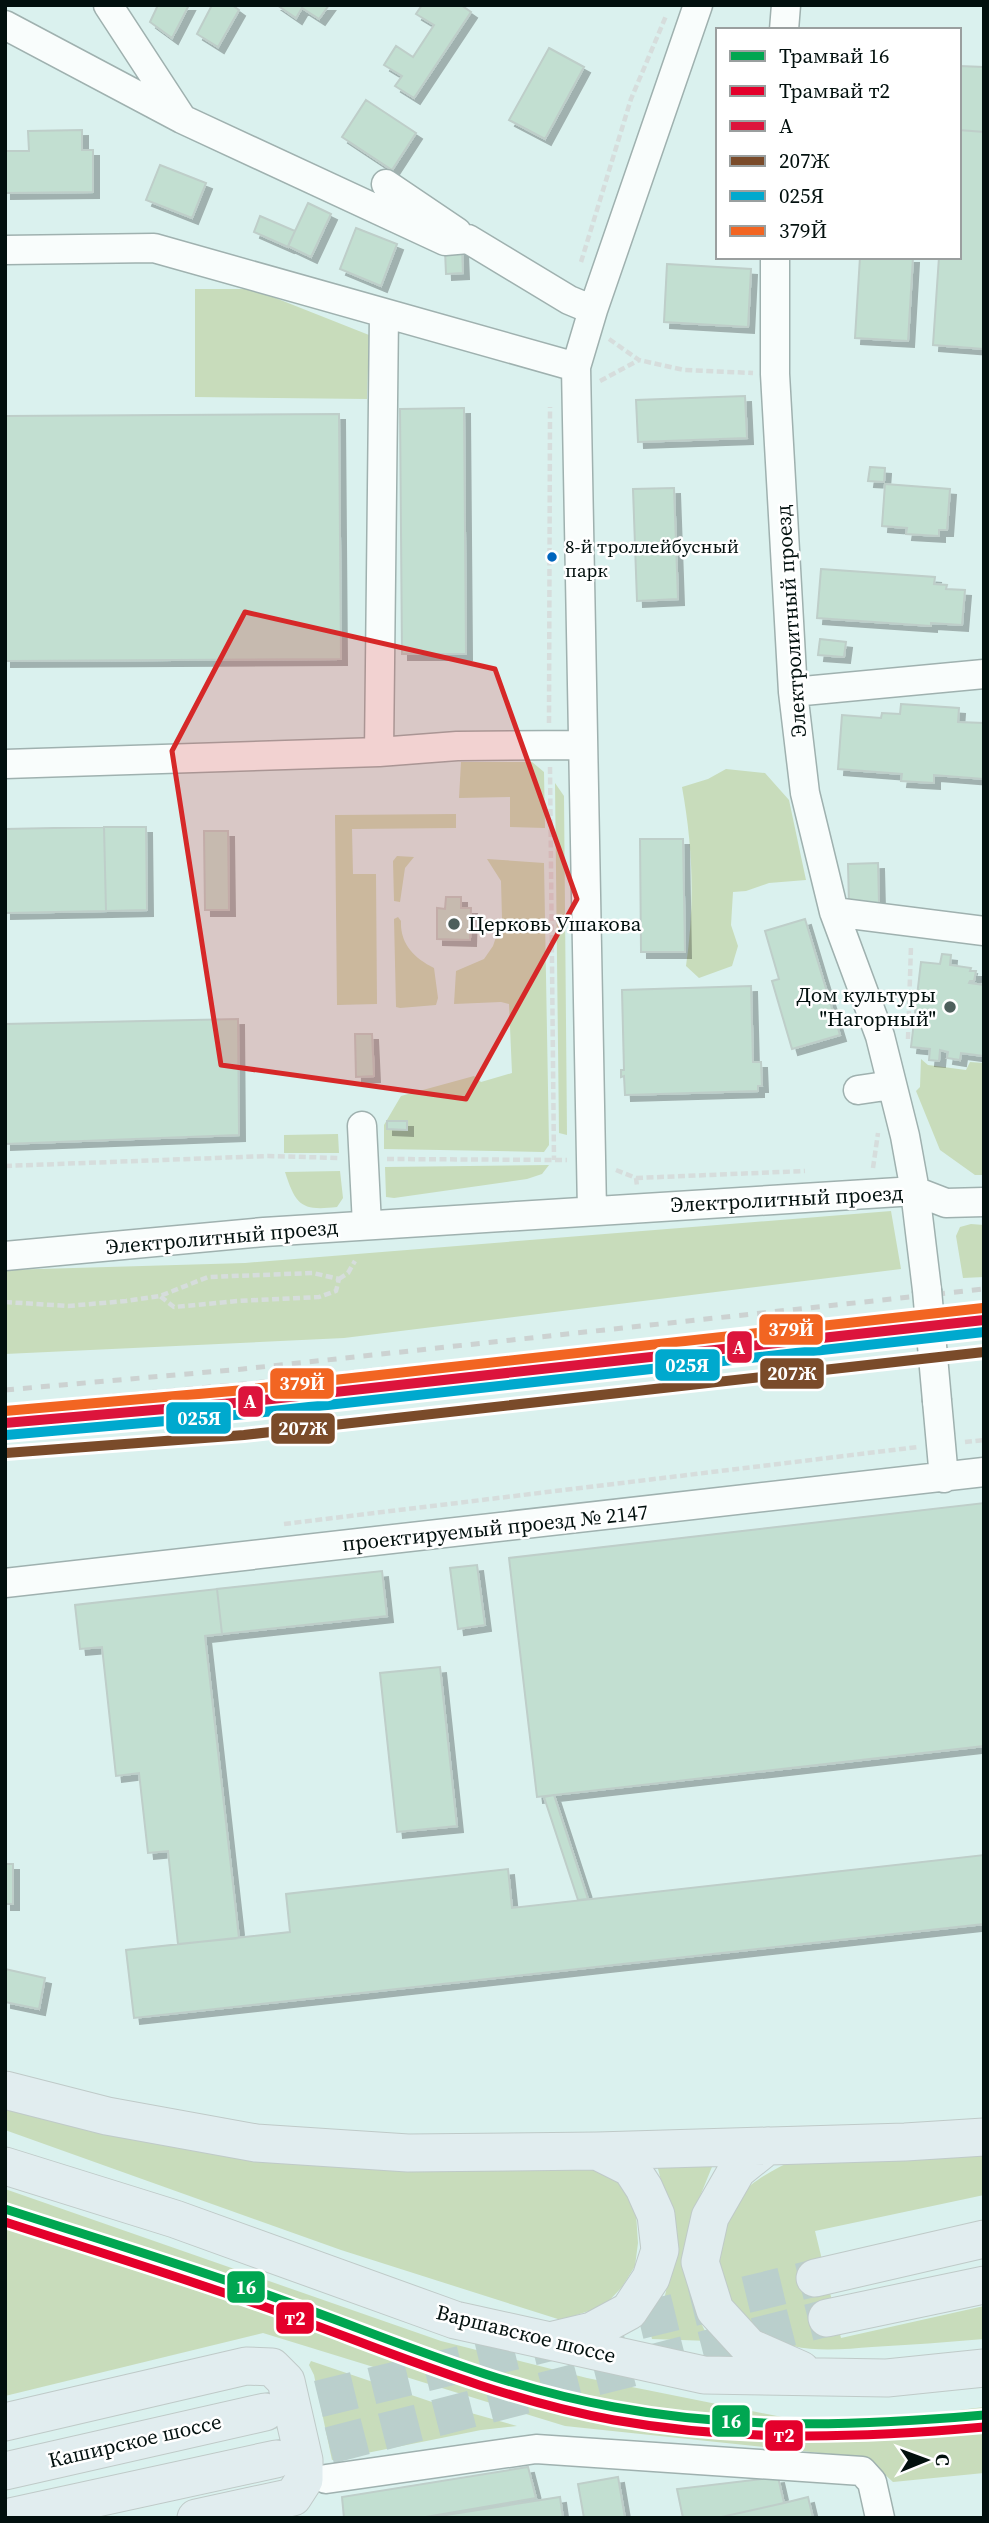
<svg xmlns="http://www.w3.org/2000/svg" width="989" height="2523" viewBox="0 0 989 2523" font-family="'Source Serif 4',serif">
<style>
.green{fill:#c8dcbb}
.building{fill:#c2dfd1;stroke:#becec9;stroke-width:2;filter:url(#shadow)}
.lines{fill:none;stroke-linecap:round;stroke-linejoin:round}
.major-tunnel{stroke:#bacfcc;stroke-width:37;stroke-dasharray:37 18;stroke-linecap:butt}
.minor-casing{stroke:#9fb1af;stroke-width:31}
.major-casing{stroke:#bfcac8;stroke-width:39}
.path{stroke:#d6dddc;stroke-width:4.5;stroke-dasharray:7 3.5;stroke-linecap:butt}
.minor{stroke:#f9fdfc;stroke-width:28}
.major{stroke:#e1edef;stroke-width:37}
.rail{stroke:#ccd2d1;stroke-width:5;stroke-dasharray:9 9;stroke-linecap:butt}
.minor-bridge-casing{stroke:#9fb1af;stroke-width:31;stroke-linecap:butt}
.minor-bridge{stroke:#f9fdfc;stroke-width:28}
.rail-1-casing{stroke:#fff;stroke-width:16}
.rail-2-casing{stroke:#fff;stroke-width:16}
.rail-3-casing{stroke:#fff;stroke-width:16}
.rail-4-casing{stroke:#fff;stroke-width:16}
.rail-1{stroke:#dc143c;stroke-width:10}
.rail-2{stroke:#7a4b2a;stroke-width:10}
.rail-3{stroke:#00a9ce;stroke-width:10}
.rail-4{stroke:#f26522;stroke-width:10}
.tram-1-casing{stroke:#fff;stroke-width:14}
.tram-2-casing{stroke:#fff;stroke-width:14}
.tram-1{stroke:#00a651;stroke-width:9}
.tram-2{stroke:#e4002b;stroke-width:9}
.marked{fill:#d62828;fill-opacity:0.2;stroke:#d62828;stroke-width:5;stroke-linejoin:round}
.bus-dot{fill:#0065bd;stroke:#fff;stroke-width:2.5}
.poi-dot{fill:#4e5f5c;stroke:#fff;stroke-width:2.5}
.labels{text-anchor:middle;stroke-width:5;stroke-linejoin:round;paint-order:stroke}
.bus-label{font-size:19px;fill:#02100e;stroke:#fff;text-anchor:start}
.street-label{font-size:21px;fill:#02100e;stroke:#fff}
.poi-label{font-size:21px;fill:#02100e;stroke:#fff;text-anchor:start}
.line-badge{stroke:#fff;stroke-width:2.5}
.badge-label{font-size:19px;text-anchor:middle;font-weight:bold;fill:#fff}
</style>
<defs>
<filter id="shadow"><feDropShadow dx="6" dy="6" stdDeviation="0" flood-color="#0004"/></filter>
</defs>
<rect width="100%" height="100%" fill="#daf1ee"/>
<path class="green" d="M195 289H253L369 335 367 399 195 397Z
M461 762H532L544 772 545 828 510 827V797L459 798Z
M726 769 765 773 789 800 806 880 769 883 746 891 733 892 731 925 738 946 732 966 699 978 686 966C695 904 693 848 682 787L708 779Z
M555 783 564 796 567 1135 559 1133Z
M456 814V828L352 829 353 874H376L377 1004 337 1005 335 815Z
M397 856 414 857 405 868 400 902 394 901 393 861Z
M487 859 544 863 549 1145 544 1152 384 1149V1125L401 1096 474 1076 481 1082 512 1073 509 1004 501 1002 454 1004 456 971 484 959 493 946 502 919 501 881Z
M398 917 401 921C400 944 414 958 434 968L438 998 436 1005 400 1008 396 1007 394 919Z
M921 1059 928 1065 966 1070 970 1062 984 1063V1175H975L940 1150 916 1091 920 1087Z
M338 1134 339 1153H284V1135Z
M549 1165 542 1174 527 1179 394 1198 386 1197 385 1167Z
M340 1171 343 1198 337 1207C302 1211 296 1206 285 1172Z
M891 1211 901 1269 344 1338 5 1354V1270L245 1263Z
M971 1224 984 1225V1277L963 1278 956 1236 960 1227Z
M5 2101 587 2163 611 2174 628 2192 636 2214 638 2243 635 2266 622 2287 604 2306 561 2320 341 2250 5 2130Z
M984 2155V2195L815 2231 841 2338 984 2306V2339C947 2342 910 2345 872 2347 847 2349 818 2352 793 2346 765 2339 736 2318 724 2291 718 2276 719 2260 721 2244 722 2237 721 2229 723 2223 731 2192 770 2170 797 2159Z
M714 2162 690 2221 683 2254 689 2289 699 2319 710 2341 652 2339 650 2331C680 2284 671 2216 657 2165Z
M5 2189 441 2341 587 2378 797 2420 902 2417 984 2407V2473L893 2482 867 2458 565 2426 263 2333 5 2396Z
M311 2361 432 2402 517 2426 481 2430 332 2460 314 2375 309 2365Z"/>
<path class="building" d="M158 5H189L172 38 150 22Z
M212 5H232L239 10 218 47 197 34Z
M277 5H329L319 19 302 8 296 18Z
M422 5H461L471 12 414 98 395 86 402 76 384 65 396 46 413 57 434 25 416 14Z
M549 48 584 67 545 139 509 120Z
M959 66 984 67V132L959 130Z
M366 100 416 133 392 170 342 137Z
M82 130V150H93V192L5 193V151H29L28 131Z
M959 130 984 132V349L933 345 939 257H959Z
M160 165 206 183 192 218 146 200Z
M308 203 331 214 311 257 288 246Z
M260 216 295 231 288 247 254 232Z
M356 228 397 244 381 286 340 269Z
M462 249 463 273 446 274 445 250Z
M860 257H913L908 341 855 338Z
M667 264 751 269 748 327 664 322Z
M745 396 747 438 638 442 636 400Z
M464 408 466 654H402L400 409Z
M339 414 341 659 5 661V416Z
M870 467 885 468 884 482 868 481Z
M885 484 950 489 947 530H939V536L906 534 907 528 882 526Z
M674 488 678 599 637 601 633 489Z
M821 569 935 577 934 584 947 585 946 589 965 590 962 625 931 623V626L817 618Z
M820 639 846 642 844 657 818 655Z
M901 704 959 708 958 722 984 723V779L934 775V783L901 781 902 774 838 769 842 715 881 718 882 713 900 714Z
M104 827 106 911 5 913V829Z
M104 827H146L147 910 106 911Z
M204 831H228L229 910H205Z
M640 839H683L685 952H641Z
M878 863 879 903 849 904 848 864Z
M446 897H461V908H471L470 940 437 939V908L445 909Z
M805 919 840 1035 792 1049 772 981 779 979 765 931Z
M942 954 951 955 950 965 971 968 970 971H976L974 981H970L969 983 984 985V1056L961 1053 960 1060 947 1058 948 1052 940 1050 939 1061 929 1060 930 1049 911 1047 921 962 940 964Z
M751 986 753 1062H761L762 1086H758V1091L625 1095 624 1076 621 1077V1070H624L622 990Z
M238 1019 239 1135 5 1144V1024Z
M355 1034H372L374 1076 356 1077Z
M387 1121H407V1130L387 1129Z
M984 1503V1746L537 1797 509 1558Z
M477 1565 485 1625 458 1629 450 1568Z
M382 1571 387 1616 222 1634 217 1589Z
M217 1589 222 1634 205 1636 239 1938 178 1944 168 1851 148 1853 139 1773 116 1776 102 1647 80 1649 75 1605Z
M440 1667 457 1826 397 1832 380 1673Z
M554 1795 588 1899 578 1900 544 1797Z
M984 1855V1924L134 2018 126 1950 290 1932 286 1894 508 1869 512 1908Z
M5 1864H13V1904H5Z
M5 1969 45 1978 39 2009 5 2002Z
M528 2467 536 2498 420 2518H344L342 2497Z
M618 2477 625 2518H584L578 2484Z
M778 2477 784 2503 717 2518H683L677 2489Z
M560 2497 563 2518H427Z
M808 2497 813 2518H717L784 2503Z"/>
<g class="lines">
<path class="major-tunnel" d="M265 2412 815 2278
M276 2459 827 2318"/>
<defs>
<path id="minor" d="M108 5 181 117
M5 25 182 119 445 241 468 239 569 300 593 310
M784 30 786 5
M386 184 457 232
M5 250 154 248 576 367
M775 257V374L793 692 805 793 834 912 880 1036 905 1136 915 1191 927 1290
M793 692 984 674
M379 752 384 314
M5 764 379 752 457 746 583 745
M834 912 984 931
M858 1090 892 1085
M362 1126 367 1225
M592 1211 576 367 593 310 698 5
M5 1256 264 1232 915 1191 946 1203 984 1202
M937 1401 944 1478
M5 1583 984 1472
M326 2479 536 2449 862 2471 872 2482 880 2518"/>
<path id="major" d="M5 2090 107 2116 256 2143 408 2153 597 2151 905 2142 984 2137
M767 2146 737 2170 710 2217 700 2262 715 2310 749 2347 801 2370
M5 2166 175 2219 455 2320 704 2375 887 2378 984 2368
M815 2278 984 2239
M827 2318 984 2285
M554 2340 592 2331 629 2311 651 2278 660 2250 656 2215 644 2188 631 2168 597 2151
M5 2422 246 2366 272 2367 286 2381 304 2460V2480L293 2497 196 2518
M5 2471 265 2412
M5 2518 276 2459"/>
</defs>
<use href="#minor" class="minor-casing"/>
<use href="#major" class="major-casing"/>
<path class="path" d="M581 262 631 99 666 16
M609 339 639 360 684 370 753 373
M600 381 639 360
M549 723 550 407
M550 767 554 1160
M908 1039 911 946
M387 1159 567 1160
M5 1166 268 1156 339 1158
M873 1168 878 1133
M616 1170 636 1178 637 1186
M636 1178 805 1171
M339 1279 348 1273 355 1261
M5 1302 68 1306 126 1301 160 1296 208 1277 313 1273 339 1279 336 1291 319 1297 237 1301 174 1307 160 1296
M965 1442 984 1440
M284 1524 918 1447"/>
<use href="#minor" class="minor"/>
<use href="#major" class="major"/>
<path class="rail" d="M5 1390 243 1369 984 1289
M5 1406 244 1384 984 1305"/>
<defs>
<path id="minor-bridge" d="M927 1290 937 1401"/>
</defs>
<use href="#minor-bridge" class="minor-bridge-casing"/>
<use href="#minor-bridge" class="minor-bridge"/>
<defs>
<path id="rail-1" d="M5 1423 245 1402 984 1320"/>
<path id="rail-2" d="M6 1453 244 1435 984 1352"/>
<path id="rail-3" d="M6 1435 246 1414 984 1332"/>
<path id="rail-4" d="M5 1411 244 1390 983 1308"/>
</defs>
<use href="#rail-1" class="rail-1-casing"/>
<use href="#rail-2" class="rail-2-casing"/>
<use href="#rail-3" class="rail-3-casing"/>
<use href="#rail-4" class="rail-4-casing"/>
<use href="#rail-1" class="rail-1"/>
<use href="#rail-2" class="rail-2"/>
<use href="#rail-3" class="rail-3"/>
<use href="#rail-4" class="rail-4"/>
<defs>
<path id="tram-1" d="M5 2209C98 2239 191 2267 282 2300 394 2340 496 2386 614 2407 737 2430 860 2426 984 2415"/>
<path id="tram-2" d="M5 2222C98 2252 191 2280 282 2313 392 2353 498 2399 614 2420 738 2442 860 2438 984 2427"/>
</defs>
<use href="#tram-1" class="tram-1-casing"/>
<use href="#tram-2" class="tram-2-casing"/>
<use href="#tram-1" class="tram-1"/>
<use href="#tram-2" class="tram-2"/>
</g>
<path class="marked" d="M245 612 495 669 577 899 466 1099 221 1065 172 751Z"/>
<circle class="bus-dot" cx="552" cy="557" r="6"/>
<g class="poi-dot">
<circle cx="454" cy="924" r="7"/>
<circle cx="950" cy="1007" r="7"/>
</g>
<g class="labels">
<g class="bus-label">
<text x="565" y="553">8-й троллейбусный<tspan x="565" dy="24">парк</tspan></text>
</g>
<g class="street-label">
<text transform="translate(791 621) rotate(-94)" y="7">Электролитный проезд</text>
<text transform="translate(787 1199) rotate(-3)" y="7">Электролитный проезд</text>
<text transform="translate(222 1237) rotate(-5)" y="7">Электролитный проезд</text>
<text transform="translate(495 1528) rotate(-6)" y="7">проектируемый проезд № 2147</text>
<text transform="translate(526 2334) rotate(14)" y="7">Варшавское шоссе</text>
<text transform="translate(135 2441) rotate(-13)" y="7">Каширское шоссе</text>
</g>
<g class="poi-label">
<text x="468" y="931">Церковь Ушакова</text>
<text x="936" y="1002" text-anchor="end">Дом культуры<tspan x="936" dy="24">"Нагорный"</tspan></text>
</g>
</g>
<g class="line-badge">
<rect x="758" y="1313" width="66" height="33" rx="7" fill="#f26522"/>
<rect x="726" y="1330" width="27" height="34" rx="7" fill="#dc143c"/>
<rect x="654" y="1348" width="67" height="34" rx="7" fill="#00a9ce"/>
<rect x="759" y="1357" width="66" height="33" rx="7" fill="#7a4b2a"/>
<rect x="269" y="1367" width="66" height="33" rx="7" fill="#f26522"/>
<rect x="237" y="1385" width="27" height="33" rx="7" fill="#dc143c"/>
<rect x="165" y="1401" width="67" height="34" rx="7" fill="#00a9ce"/>
<rect x="270" y="1412" width="66" height="33" rx="7" fill="#7a4b2a"/>
<rect x="226" y="2270" width="40" height="34" rx="7" fill="#00a651"/>
<rect x="275" y="2301" width="40" height="34" rx="7" fill="#e4002b"/>
<rect x="711" y="2404" width="40" height="34" rx="7" fill="#00a651"/>
<rect x="764" y="2419" width="40" height="33" rx="7" fill="#e4002b"/>
</g>
<g class="badge-label">
<text x="791" y="1336">379Й</text>
<text x="739" y="1354">A</text>
<text x="687" y="1372">025Я</text>
<text x="792" y="1380">207Ж</text>
<text x="302" y="1390">379Й</text>
<text x="250" y="1408">A</text>
<text x="199" y="1425">025Я</text>
<text x="303" y="1435">207Ж</text>
<text x="246" y="2294">16</text>
<text x="295" y="2325">т2</text>
<text x="731" y="2428">16</text>
<text x="784" y="2442">т2</text>
</g>
<rect width="989" height="2523" fill="none" stroke="#02100e" stroke-width="14"/>
<rect x="716" y="28" width="245" height="231" fill="#ffffff" stroke="#9a9f9f" stroke-width="2"/>
<rect x="730" y="51" width="35" height="10" fill="#00a651" stroke="#9a9f9f" stroke-width="2"/>
<text x="779" y="63" font-size="21" fill="#02100e">Трамвай 16</text>
<rect x="730" y="86" width="35" height="10" fill="#e4002b" stroke="#9a9f9f" stroke-width="2"/>
<text x="779" y="98" font-size="21" fill="#02100e">Трамвай т2</text>
<rect x="730" y="121" width="35" height="10" fill="#dc143c" stroke="#9a9f9f" stroke-width="2"/>
<text x="779" y="133" font-size="21" fill="#02100e">A</text>
<rect x="730" y="156" width="35" height="10" fill="#7a4b2a" stroke="#9a9f9f" stroke-width="2"/>
<text x="779" y="168" font-size="21" fill="#02100e">207Ж</text>
<rect x="730" y="191" width="35" height="10" fill="#00a9ce" stroke="#9a9f9f" stroke-width="2"/>
<text x="779" y="203" font-size="21" fill="#02100e">025Я</text>
<rect x="730" y="226" width="35" height="10" fill="#f26522" stroke="#9a9f9f" stroke-width="2"/>
<text x="779" y="238" font-size="21" fill="#02100e">379Й</text>
<g transform="translate(926 2460) rotate(89)" stroke="#ffffff" stroke-width="5" paint-order="stroke">
<path d="M0-5L12 26L0 18L-12 26Z" fill="#02100e"/>
<text y="-10" font-size="19" font-weight="bold" text-anchor="middle" fill="#02100e">С</text>
</g>
</svg>
